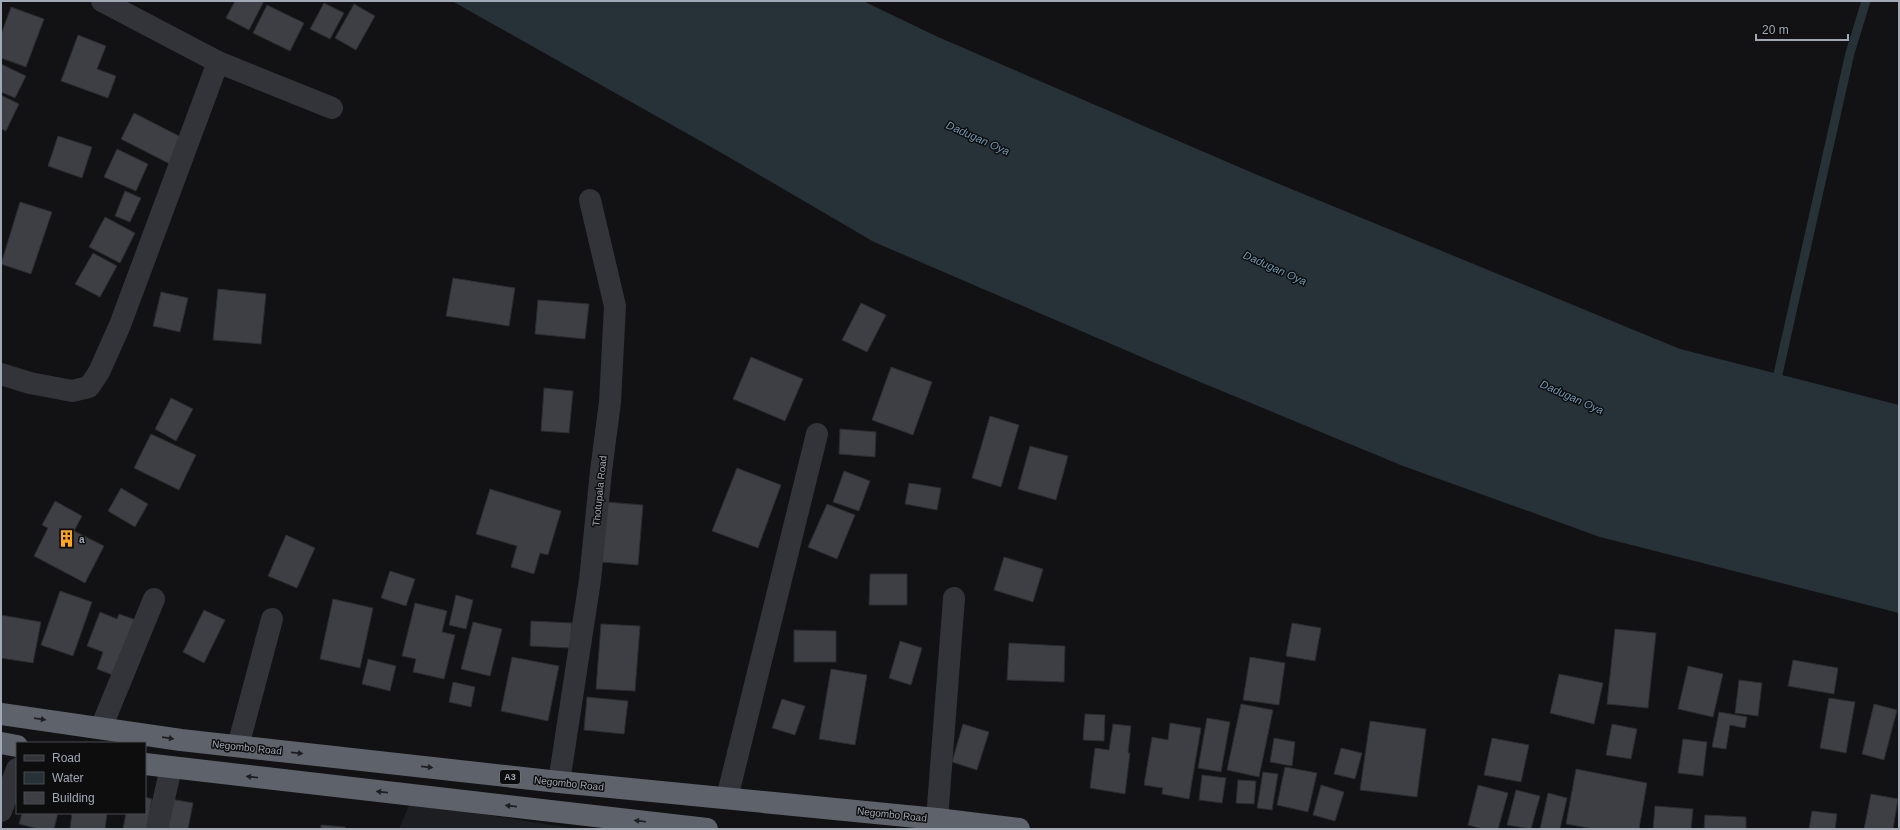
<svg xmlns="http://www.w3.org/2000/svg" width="1900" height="830" viewBox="0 0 1900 830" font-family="Arial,sans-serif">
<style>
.built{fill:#1d1e21}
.water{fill:#273238}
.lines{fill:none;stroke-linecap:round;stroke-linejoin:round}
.stream{stroke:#273238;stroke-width:9}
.building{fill:#3d3f44;stroke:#2b2c30}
.minor{stroke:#323439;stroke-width:22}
.highway{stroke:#5e626a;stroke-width:22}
.oneway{fill:#1d1e20}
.labels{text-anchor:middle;stroke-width:3;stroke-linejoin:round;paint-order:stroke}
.shield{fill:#0d0d0e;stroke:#757a84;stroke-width:1}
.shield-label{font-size:9px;font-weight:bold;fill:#a1a9b6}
.street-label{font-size:10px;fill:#a1a9b6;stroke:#0d0d0e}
.poi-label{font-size:10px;font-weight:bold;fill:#a1a9b6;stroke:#0d0d0e;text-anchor:start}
.water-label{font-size:11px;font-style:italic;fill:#749ab5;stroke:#0d0d0e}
</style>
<rect width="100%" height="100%" fill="#121214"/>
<path class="built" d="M410 803 577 829H399Z"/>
<path class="water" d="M452 1H863L938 37 1255 174 1680 349 1899 405V613L1600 537 1403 466 1181 374 874 242 727 156Z"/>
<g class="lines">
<path class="stream" d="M1774 385 1778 374 1850 53 1866 1"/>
</g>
<path class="building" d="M235 1H264L249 30 226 18Z
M324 3 344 13 330 39 310 29Z
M354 4 375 16 356 50 335 38Z
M267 5 304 23 290 51 253 33Z
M11 7 44 19 26 67 1 58V35Z
M78 35 106 46 97 69 116 76 108 98 61 81Z
M1 64 26 76 15 98 1 92Z
M1 95 19 104 6 131 1 129Z
M134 113 183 138 170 164 121 139Z
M58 136 92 147 82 178 48 166Z
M117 149 148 164 136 191 104 177Z
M125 191 141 198 130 222 115 216Z
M20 202 52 212 31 274 1 264Z
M105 217 135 233 120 263 89 247Z
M93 253 117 266 100 297 75 284Z
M453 278 515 288 509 326 446 316Z
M218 289 266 294 261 344 213 340Z
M161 292 188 298 180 332 153 326Z
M538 300 589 304 585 339 535 334Z
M861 303 886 315 867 352 842 340Z
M751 357 803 379 785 421 733 399Z
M891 367 932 382 913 435 872 420Z
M544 388 573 391 569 433 541 431Z
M171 398 193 409 176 441 155 429Z
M990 416 1019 425 1001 487 972 478Z
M840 429 876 432 875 457 839 454Z
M151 434 196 455 179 490 134 468Z
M1030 446 1068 456 1056 500 1018 489Z
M737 468 781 485 758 548 712 531Z
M844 471 870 481 859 511 833 502Z
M909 483 941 488 937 510 905 504Z
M121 488 148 504 135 527 108 511Z
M490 489 561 511 548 555 540 553 534 574 511 567 517 546 476 534Z
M55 501 82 516 74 531 104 546 85 583 34 556 48 528 42 525Z
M606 502 643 505 638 565 601 562Z
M827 504 855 515 837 559 808 547Z
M286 535 315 548 297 588 268 576Z
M1004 557 1043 569 1033 602 994 590Z
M390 571 415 579 406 606 381 598Z
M870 574H907V605H869Z
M60 591 92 602 73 656 41 645Z
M456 595 473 600 466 629 449 625Z
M333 599 373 608 360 668 320 659Z
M415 603 447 611 442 632 455 635 444 679 413 672 416 659 402 656Z
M204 610 225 620 204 663 183 652Z
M100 612 117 619 119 614 147 624 126 680 97 669 103 652 87 646Z
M1 615 41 622 33 663 1 658Z
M531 621 572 623 570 648 530 646Z
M473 622 502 629 490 676 461 669Z
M1292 623 1321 628 1315 661 1286 656Z
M601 624 640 626 635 691 596 689Z
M1615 629 1656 633 1648 708 1607 704Z
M794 630 836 631V662H794Z
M900 641 922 648 911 685 889 678Z
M1009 643 1065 646 1064 682 1007 680Z
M512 657 559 666 548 721 501 711Z
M1250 657 1285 663 1279 705 1243 700Z
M368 659 396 666 390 691 362 684Z
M1793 660 1838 668 1834 694 1788 686Z
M1688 666 1723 674 1713 717 1678 709Z
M831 669 867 675 855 745 819 739Z
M1559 674 1603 683 1594 724 1550 713Z
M1739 680 1762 683 1758 716 1735 713Z
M453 682 475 687 471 707 449 702Z
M587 697 628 701 624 734 584 730Z
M1829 698 1855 702 1846 753 1820 748Z
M782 699 805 706 795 735 772 728Z
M1241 704 1273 710 1259 777 1227 770Z
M1874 704 1897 710 1884 760 1862 754Z
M1719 712 1747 717 1745 728 1730 725 1726 749 1712 747Z
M1085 714 1105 715 1104 741 1083 740Z
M1207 718 1230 722 1221 772 1198 768Z
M1370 721 1426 729 1417 797 1360 790Z
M1170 723 1201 728 1189 799 1162 794 1163 788 1144 785 1152 737 1168 740Z
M963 724 989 732 977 770 952 762Z
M1113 724 1131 726 1128 753H1130L1125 794 1090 788 1095 748 1109 750Z
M1612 724 1637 729 1631 759 1606 755Z
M1274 738 1295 742 1292 766 1270 762Z
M1492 738 1529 745 1521 782 1484 775Z
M1683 739 1707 742 1703 776 1678 773Z
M1341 748 1362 753 1355 779 1334 774Z
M1285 767 1317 773 1308 812 1277 805Z
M1576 769 1647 783 1639 829H1595L1566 824Z
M1263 772 1278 774 1272 810 1257 808Z
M1202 775 1226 778 1222 803 1199 800Z
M1238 780 1256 781 1254 804 1236 803Z
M1321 785 1344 792 1335 821 1313 815Z
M1478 785 1508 793 1498 829H1483L1468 825Z
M1516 790 1540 796 1531 829 1507 825Z
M1548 793 1567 798 1560 829H1540Z
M1871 794 1898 799 1893 829H1864Z
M145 797 152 799 147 829H123L126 813H145Z
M171 799 193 803 188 829H165Z
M1655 806 1693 809 1691 829H1653Z
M1812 811 1837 814 1835 829H1809Z
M22 813H58L54 829H39L19 824Z
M72 813H107L105 829H70Z
M1705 815 1746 817V829H1704Z
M321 825 345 827V829H321Z"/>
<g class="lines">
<path class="minor" d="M102 1 218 62
M1 374 30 383 72 391 89 387 99 372 120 325 218 62 332 108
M101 728 154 599
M238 746 272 619
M559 782 590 580 601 471 610 402 615 306 590 200
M727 798 817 434
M1 811 17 769
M937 819 954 598
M157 829 171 768"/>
<path class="highway" d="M1 714 181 740 559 782 937 819 1019 829
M1 743 17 746
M145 764 707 829"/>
</g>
<defs><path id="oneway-solid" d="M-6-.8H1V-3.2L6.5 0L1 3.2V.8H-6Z"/></defs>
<g class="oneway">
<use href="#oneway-solid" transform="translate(40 719) rotate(8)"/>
<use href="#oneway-solid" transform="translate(168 738) rotate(8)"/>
<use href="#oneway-solid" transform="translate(297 753) rotate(6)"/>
<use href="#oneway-solid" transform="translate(427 767) rotate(6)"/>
<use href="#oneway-solid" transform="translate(252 777) rotate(-174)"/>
<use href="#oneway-solid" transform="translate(382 792) rotate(-174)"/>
<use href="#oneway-solid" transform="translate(511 806) rotate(-174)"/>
<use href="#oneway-solid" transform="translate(640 821) rotate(-173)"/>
</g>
<defs>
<symbol id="building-bare" viewBox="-9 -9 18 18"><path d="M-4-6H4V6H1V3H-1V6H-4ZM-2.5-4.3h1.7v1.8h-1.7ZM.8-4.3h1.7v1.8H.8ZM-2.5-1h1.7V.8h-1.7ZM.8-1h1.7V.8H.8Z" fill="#ffa61e" stroke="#0d0d0e" stroke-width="2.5" paint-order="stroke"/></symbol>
</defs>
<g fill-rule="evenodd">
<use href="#building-bare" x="54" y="526" width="25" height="25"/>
</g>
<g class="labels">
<rect class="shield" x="500" y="770" width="20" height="14" rx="3"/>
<g class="shield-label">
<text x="510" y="780">A3</text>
</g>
<g class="street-label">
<text transform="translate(599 491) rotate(-84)" y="4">Thotupala Road</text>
<text transform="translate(247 747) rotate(6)" y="4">Negombo Road</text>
<text transform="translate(569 783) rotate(6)" y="4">Negombo Road</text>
<text transform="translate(892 814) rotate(6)" y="4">Negombo Road</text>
</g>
<g class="poi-label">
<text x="79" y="543">a</text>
</g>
<g class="water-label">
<text transform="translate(978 138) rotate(24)" y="4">Dadugan Oya</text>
<text transform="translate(1275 268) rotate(24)" y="4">Dadugan Oya</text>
<text transform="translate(1572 397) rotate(24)" y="4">Dadugan Oya</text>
</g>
</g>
<rect width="1900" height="830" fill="none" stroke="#a1a9b6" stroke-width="4"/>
<rect x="16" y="742" width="130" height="72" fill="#0d0d0e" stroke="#484b51"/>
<rect x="24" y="755" width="20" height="6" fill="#323439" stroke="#484b51"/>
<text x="52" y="762" font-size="12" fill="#a1a9b6">Road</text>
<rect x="24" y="772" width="20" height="12" fill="#273238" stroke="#484b51"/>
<text x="52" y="782" font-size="12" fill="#a1a9b6">Water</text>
<rect x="24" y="792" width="20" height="12" fill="#3d3f44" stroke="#484b51"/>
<text x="52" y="802" font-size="12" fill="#a1a9b6">Building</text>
<path d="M1756 34v6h92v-6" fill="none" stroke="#a1a9b6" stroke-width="2"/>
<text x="1762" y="34" font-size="12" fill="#a1a9b6" stroke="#0d0d0e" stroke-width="3" paint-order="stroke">20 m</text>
</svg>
